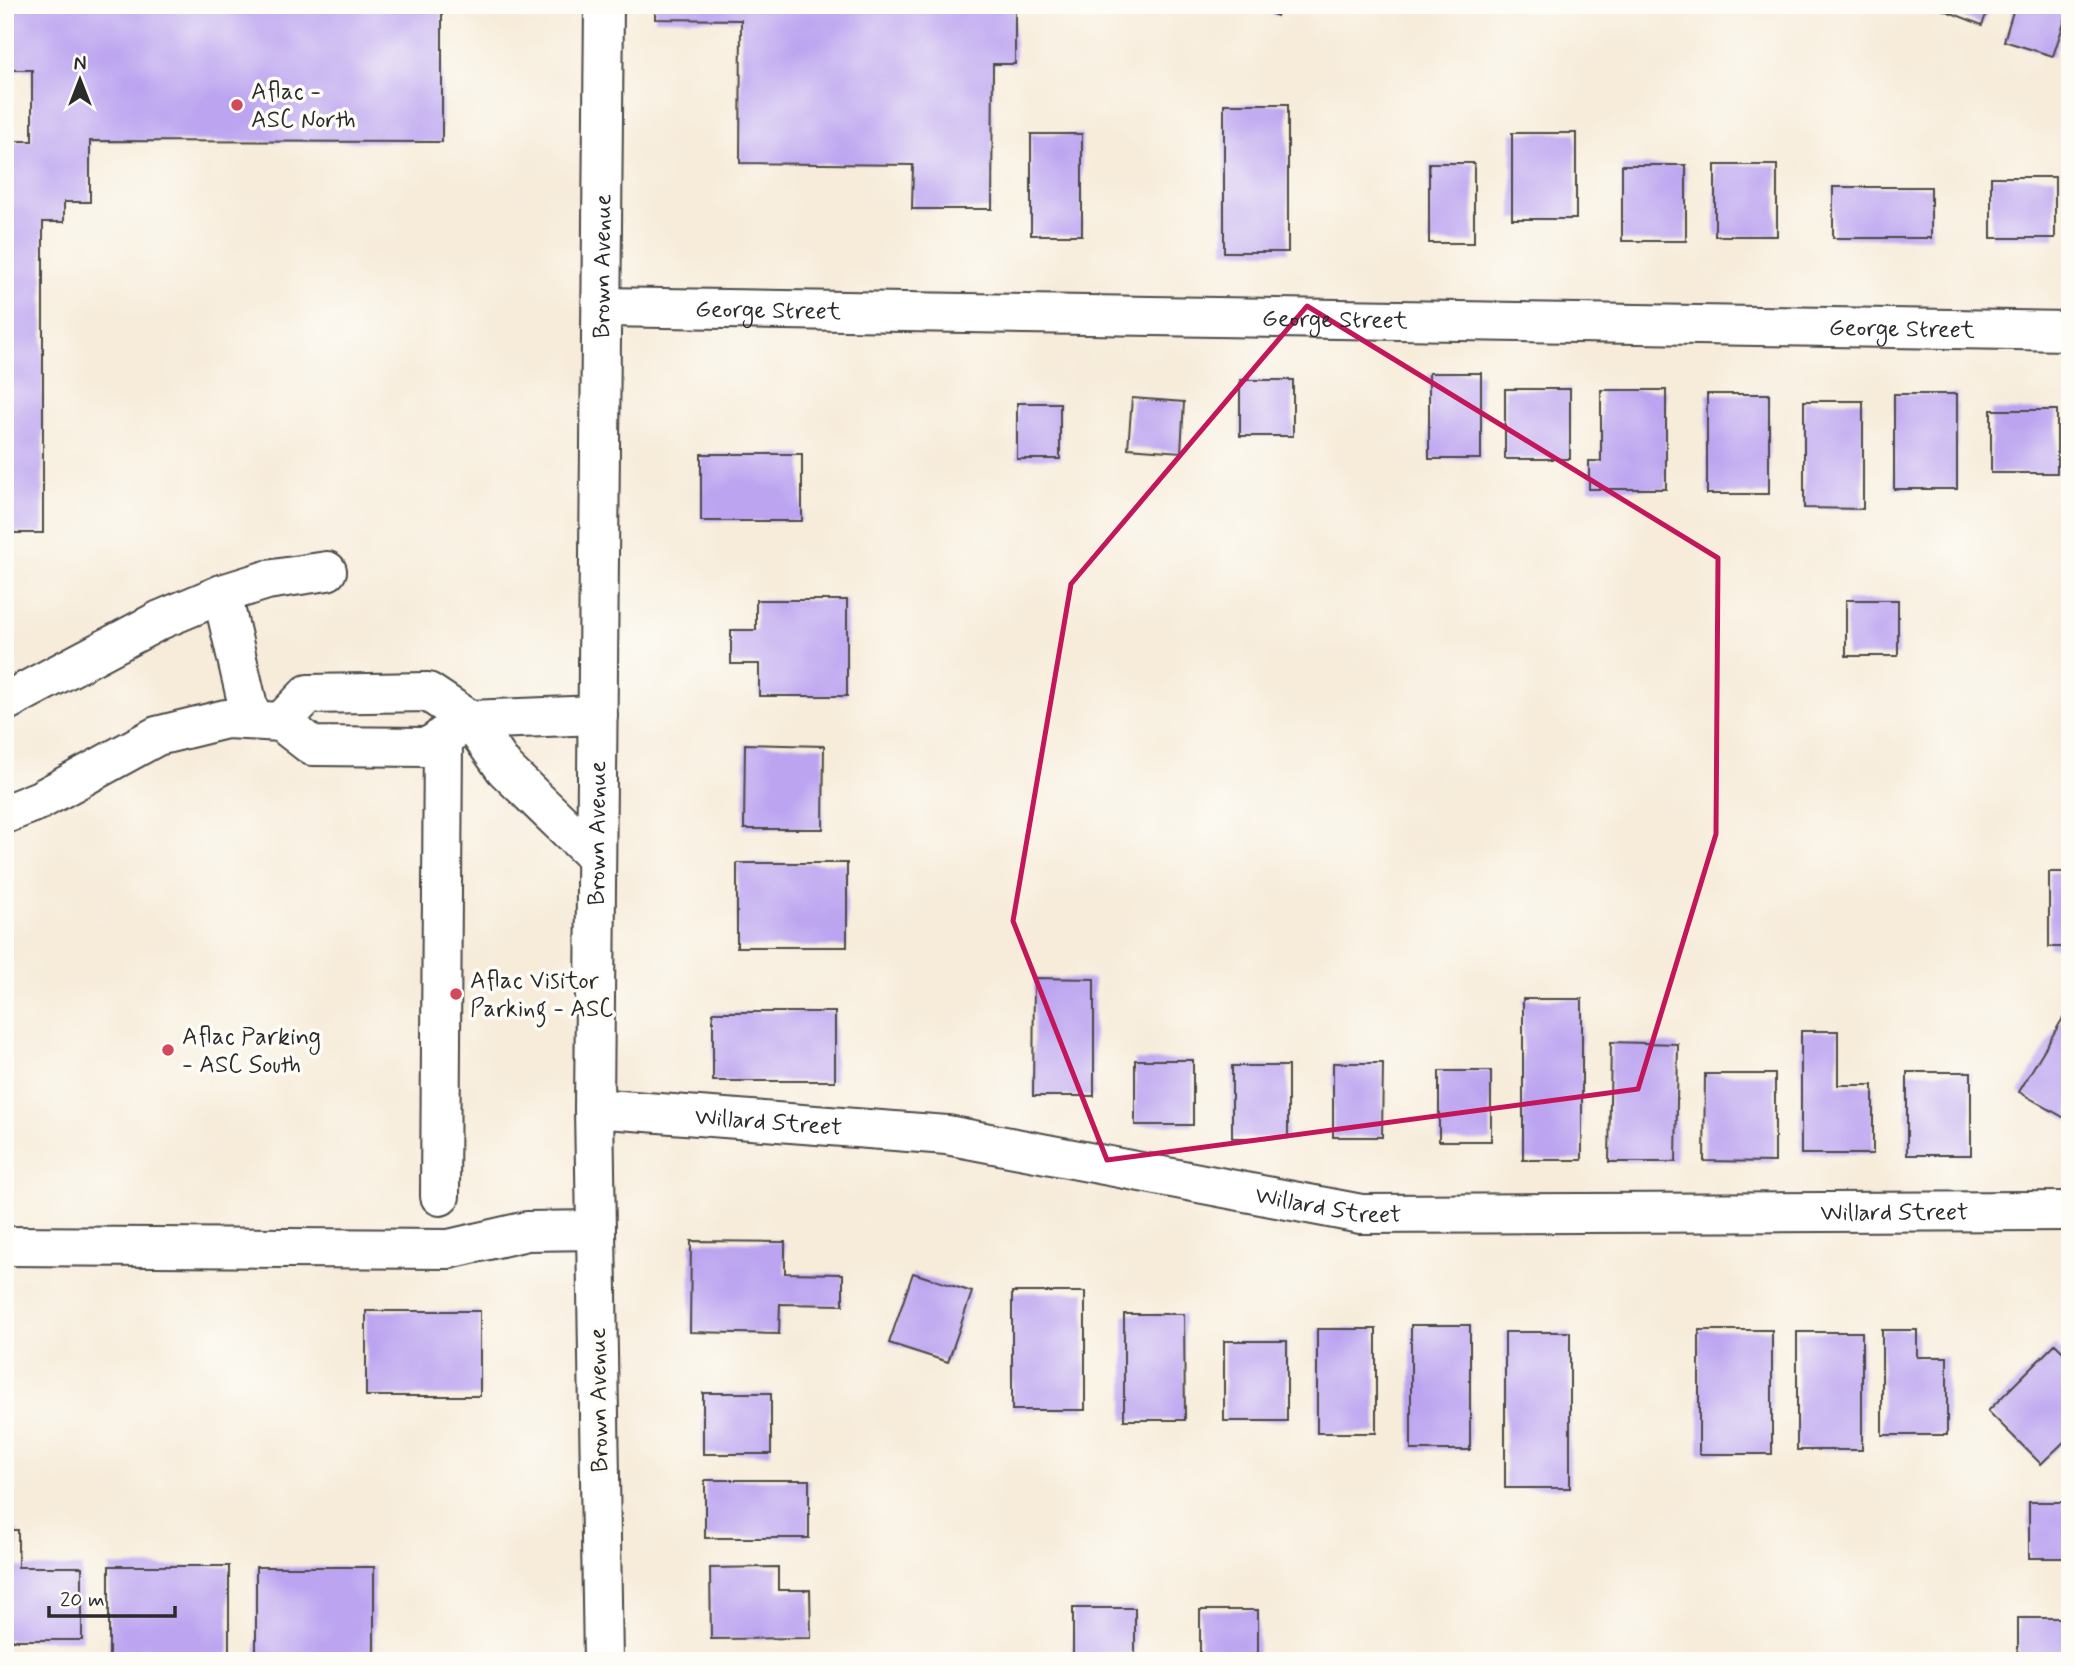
<svg xmlns="http://www.w3.org/2000/svg" width="2075" height="1666" viewBox="0 0 2075 1666" font-family="Mynerve,sans-serif">
<style>
.building{fill:#bca4f0}
.lines{fill:none;stroke-linecap:round;stroke-linejoin:round}
.minor-casing{stroke:#4a4845;stroke-width:42}
.minor{stroke:#fff;stroke-width:38}
.marked{fill:none;stroke:#c2185b;stroke-width:5;stroke-linejoin:round}
.poi-dot{fill:#d1495b;stroke:#fdfcf7;stroke-width:2.5}
.labels{text-anchor:middle;stroke-width:7;stroke-linejoin:round;paint-order:stroke}
.poi-label{font-size:24px;fill:#2b2b2b;stroke:#fdfcf7;text-anchor:start}
.street-label{font-size:24px;fill:#2b2b2b;stroke:#fdfcf7}
</style>
<rect width="100%" height="100%" fill="#fdfcf7"/>
<filter id="ink" filterUnits="userSpaceOnUse"><feTurbulence type="fractalNoise" baseFrequency=".0143" numOctaves="2"/><feDisplacementMap in="SourceGraphic" scale="14" xChannelSelector="R" yChannelSelector="G"/><feConvolveMatrix kernelMatrix="1 2 1 2 8 2 1 2 1" color-interpolation-filters="sRGB"/></filter>
<filter id="wash" filterUnits="userSpaceOnUse"><feTurbulence type="fractalNoise" baseFrequency=".00686" numOctaves="4" result="noise"/><feDisplacementMap in="SourceGraphic" scale="28" xChannelSelector="R" yChannelSelector="G"/><feGaussianBlur stdDeviation="1.57" result="paint"/><feColorMatrix in="noise" values="0 0 0 0 0 0 0 0 0 0 0 0 0 0 0 0 0 1.4 0 .05"/><feComposite in="paint" operator="in"/></filter>
<g filter="url(#wash)">
<rect width="100%" height="100%" fill="#f7ecda"/>
<g id="blocks">
<path class="building" d="M5 5H442V142L90 141V202H64V222H43V533H11V552H5V141H32V70H5Z
M655 5H1015V64H993L992 209H912L913 165 740 163 741 20 655 19Z
M1250 5H1281L1277 16Z
M1931 5H1990L1982 25Z
M2015 5H2070L2053 56 2004 41Z
M1224 104H1288V252H1224Z
M1512 133H1576V219H1512Z
M1031 134H1082V235H1031Z
M1429 163H1474V243H1429Z
M1622 165H1686V241H1622Z
M1715 165H1777V236H1715Z
M1991 177H2055V238H1991Z
M1833 187H1931V238H1833Z
M1429 373H1481V459H1429Z
M1240 380H1293V436H1240Z
M1505 389H1570V459H1505Z
M1601 390H1666V489H1589V461H1601Z
M1707 394H1769V494H1707Z
M1894 394H1957V489H1894Z
M1132 398 1184 402 1181 452 1128 448Z
M1804 401H1863V509L1804 508Z
M1017 403H1060V459H1017Z
M1991 410H2057V473H1991Z
M701 454H802V521H701Z
M756 600H847V696H759V664H731V630H756Z
M1846 600H1898V656H1846Z
M745 744 824 746 823 829H744Z
M737 863H847V947H737Z
M2049 872H2070V947H2049Z
M1034 978 1094 979V1096H1033Z
M1523 999H1582V1160H1523Z
M713 1012H835V1081H713Z
M2066 1013 2070 1015V1121L2019 1092Z
M1801 1031H1838V1085H1873V1154H1801Z
M1611 1042 1678 1044 1676 1162H1609Z
M1135 1060H1193V1125H1135Z
M1333 1063H1383L1382 1137H1333Z
M1232 1066H1288V1138H1232Z
M1439 1071H1491V1141H1439Z
M1907 1072H1971V1155H1907Z
M1705 1074H1775V1162L1704 1161Z
M691 1241 785 1242V1273L843 1274V1305L780 1304 779 1334 690 1332Z
M913 1273 972 1292 948 1362 889 1343Z
M1012 1292H1085V1410H1012Z
M366 1311H480V1396H366Z
M1124 1314H1184L1185 1420H1124Z
M1411 1325H1470V1450H1411Z
M1317 1329H1376V1433H1317Z
M1699 1330H1772V1454H1699Z
M1882 1330H1917V1357H1947V1435H1882Z
M1505 1332H1570V1488H1505Z
M1797 1332H1862V1450H1797Z
M1224 1341H1287V1421H1224Z
M2055 1344 2070 1359V1436L2041 1464 1988 1411Z
M703 1393H771V1454H703Z
M705 1480H809V1538H705Z
M2029 1502H2070V1558H2029Z
M5 1530H18V1567H82V1640H5Z
M109 1566H229V1659H109Z
M256 1567H374V1658H256Z
M778 1567V1590H810L811 1638 711 1639 710 1568Z
M1073 1608H1135V1661H1073Z
M1200 1610H1258V1661H1200Z
M2018 1618H2070V1661H2018Z"/>
</g>
</g>
<g filter="url(#ink)">
<use href="#blocks" fill-opacity="0" stroke="#4a4845" stroke-width="2"/>
<g class="lines">
<defs>
<g id="minor">
<path id="s1" d="M602 307 2070 331"/>
<path d="M5 702 160 620 222 594"/>
<path d="M251 719 222 594 267 580 327 571"/>
<path d="M5 814 40 800 157 736 226 719 281 722"/>
<path d="M596 857 505 769 470 720 428 692 308 694 281 722 312 746 428 747 470 720 598 715"/>
<path id="s2" d="M594 1108 947 1135 1361 1214 2070 1211"/>
<path d="M440 1196 443 736"/>
<path d="M5 1246 449 1249 527 1231 595 1230"/>
<path id="s3" d="M603 1661 594 1108 604 5"/>
</g>
</defs>
<use href="#minor" class="minor-casing"/>
<use href="#minor" class="minor"/>
</g>
</g>
<path class="marked" d="M1307 306 1718 558 1716 834 1638 1089 1107 1160 1013 921 1071 584Z"/>
<g class="poi-dot">
<circle cx="237" cy="105" r="7"/>
<circle cx="456" cy="994" r="7"/>
<circle cx="168" cy="1050" r="7"/>
</g>
<g class="labels">
<g class="poi-label">
<text x="251" y="99">Aflac -<tspan x="251" dy="28">ASC North</tspan></text>
<text x="470" y="988">Aflac Visitor<tspan x="470" dy="28">Parking - ASC</tspan></text>
<text x="182" y="1044">Aflac Parking<tspan x="182" dy="28">- ASC South</tspan></text>
</g>
<g class="street-label">
<text dy="8" stroke="none"><textPath href="#s3" startOffset="1395">Brown Avenue</textPath></text>
<text dy="8" stroke="none"><textPath href="#s1" startOffset="166">George Street</textPath></text>
<text dy="8" stroke="none"><textPath href="#s1" startOffset="733">George Street</textPath></text>
<text dy="8" stroke="none"><textPath href="#s1" startOffset="1300">George Street</textPath></text>
<text dy="8" stroke="none"><textPath href="#s3" startOffset="828">Brown Avenue</textPath></text>
<text dy="8" stroke="none"><textPath href="#s2" startOffset="175">Willard Street</textPath></text>
<text dy="8" stroke="none"><textPath href="#s2" startOffset="742">Willard Street</textPath></text>
<text dy="8" stroke="none"><textPath href="#s2" startOffset="1309">Willard Street</textPath></text>
<text transform="translate(598 1400) rotate(-91)" y="8">Brown Avenue</text>
</g>
</g>
<rect width="2075" height="1666" fill="none" stroke="#fdfcf7" stroke-width="28"/>
<g transform="translate(80 80)" stroke="#fdfcf7" stroke-width="5" paint-order="stroke">
<path d="M0-5L12 26L0 18L-12 26Z" fill="#2b2b2b"/>
<text y="-10" font-size="19" font-weight="bold" text-anchor="middle" fill="#2b2b2b">N</text>
</g>
<path d="M49 1606v10h126v-10" fill="none" stroke="#2b2b2b" stroke-width="3.5"/>
<text x="60" y="1606" font-size="21" fill="#2b2b2b" stroke="#fdfcf7" stroke-width="5" paint-order="stroke">20 m</text>
</svg>
